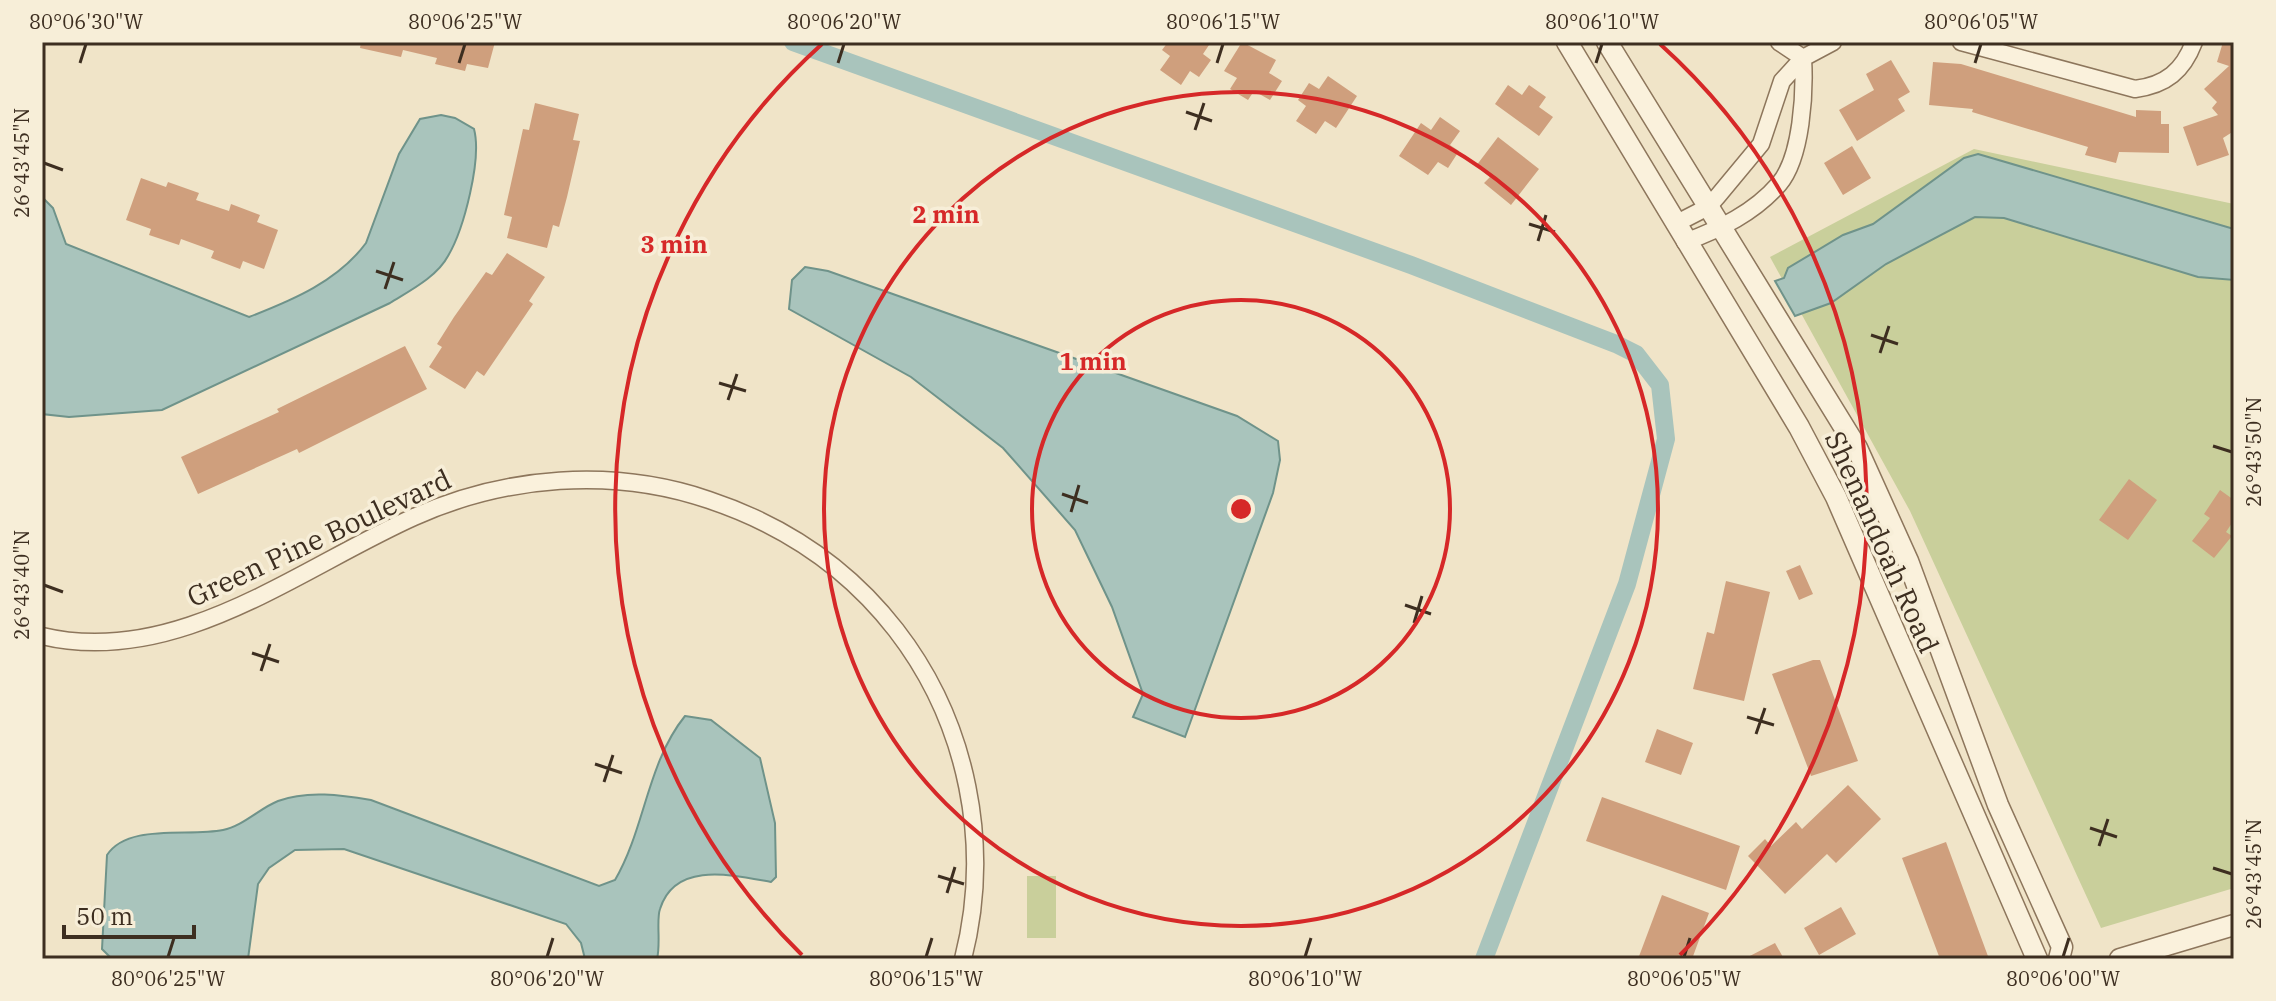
<svg xmlns="http://www.w3.org/2000/svg" width="2276" height="1001" viewBox="0 0 2276 1001" font-family="'IBM Plex Serif',serif">
<style>
.green{fill:#c9cf9b}
.water{fill:#a9c4bc;stroke:#6f938a;stroke-width:2}
.lines{fill:none;stroke-linecap:round;stroke-linejoin:round}
.canal{stroke:#a9c4bc;stroke-width:18}
.building{fill:#cf9f7d}
.minor-casing{stroke:#8d765c;stroke-width:19}
.tertiary-casing{stroke:#8d765c;stroke-width:23}
.minor{stroke:#faf1dc;stroke-width:16}
.tertiary{stroke:#faf1dc;stroke-width:20}
.ticks{fill:none;stroke:#3d2e20;stroke-width:3}
.ring{fill:none;stroke:#d62828;stroke-width:4}
.labels{text-anchor:middle;stroke-width:7;stroke-linejoin:round;paint-order:stroke}
.street-label{font-size:28px;fill:#3d2e20;stroke:#f7eed8}
.centre{fill:#d62828;stroke:#f7eed8;stroke-width:4}
.ring-label{font-size:24px;text-anchor:middle;font-weight:bold;fill:#d62828;stroke:#f7eed8;stroke-width:7;stroke-linejoin:round;paint-order:stroke}
.neatline{fill:none;stroke:#3d2e20;stroke-width:3}
.ticks-label{font-size:20px;text-anchor:middle;fill:#3d2e20}
</style>
<rect width="100%" height="100%" fill="#f0e4c8"/>
<path class="green" d="M1974 149 2234 204V888L2101 928 1910 511 1770 257Z
M1027 876H1056V938H1027Z"/>
<path class="water" d="M441 115 455 118 474 129C482 159 464 229 448 256 437 277 409 291 390 303L162 410 69 417 42 414V197L53 208 66 244 249 317C293 300 338 281 366 243L399 154 420 119Z
M1978 154 2234 229V280L2198 277 2004 218 1975 217 1886 264 1831 303 1795 316 1775 281 1784 278 1788 268 1843 235 1873 224 1964 158Z
M805 267 828 271 1237 416 1278 441 1280 460 1273 493 1185 737 1133 717 1143 694 1112 607 1075 530 1003 448 911 377 789 309 792 280Z
M685 716 711 720 760 758 775 823 776 877 771 882C732 875 675 861 660 909 656 920 661 943 657 959H585L581 943 566 924 344 849 295 850 269 868 258 884 248 959H112L102 949 107 855C128 823 188 837 223 830 243 826 260 808 278 801 307 790 342 795 371 800L599 886 615 880C645 829 647 763 685 716Z"/>
<g class="lines">
<path class="canal" d="M793 42 1411 265 1616 344 1636 354 1660 385 1666 439 1627 584 1484 959"/>
</g>
<path class="building" d="M361 42H495L488 68 467 64 465 71 435 64 437 58 403 50 401 57 360 48Z
M1168 42H1211L1203 54 1211 60 1199 77 1190 71 1181 85 1160 70 1170 56 1162 50Z
M1242 42 1276 60 1269 73 1282 81 1270 100 1254 91 1248 100 1230 89 1237 78 1224 71Z
M2223 42H2234V131L2223 138 2229 155 2197 166 2183 127 2218 115 2212 108 2217 102 2204 89 2229 66 2217 62Z
M1891 60 1910 92 1898 99 1905 111 1857 141 1839 110 1874 90 1866 74Z
M1933 62 1961 64 2136 117V110L2161 111V124H2169V153L2119 152 2116 163 2085 155 2088 147 1972 112 1973 109 1929 105Z
M1328 76 1357 96 1336 128 1325 121 1316 134 1296 121 1306 106 1298 100 1309 83 1319 89Z
M1508 85 1522 95 1529 85 1546 97 1539 107 1553 117 1539 136 1495 104Z
M535 103 579 114 573 140 580 141 567 197 559 227 553 225 547 248 507 238 512 217 504 215 523 129 529 130Z
M1440 117 1460 131 1450 145 1459 151 1448 168 1438 162 1428 175 1399 156 1421 123 1431 130Z
M1498 137 1539 169 1511 205 1484 183 1490 177 1476 166Z
M1852 146 1871 178 1843 195 1824 163Z
M141 178 166 187 168 182 199 193 196 200 229 211 231 204 260 215 257 222 278 230 264 269 243 261 240 269 211 258 214 251 181 239 179 245 149 235 151 229 126 220Z
M507 253 545 277 529 301 533 304 484 376 477 371 465 389 429 367 442 347 437 344 454 317 486 272 492 275Z
M405 346 427 389 299 453 297 449 198 494 181 457 279 412 277 409Z
M2129 479 2157 500 2128 540 2099 520Z
M2220 490 2234 500V520L2226 532 2232 536 2214 558 2192 541 2210 518 2204 514Z
M1800 565 1813 594 1799 600 1786 571Z
M1726 581 1770 592 1744 701 1693 689 1707 632 1714 634Z
M1813 660H1820L1858 761 1811 776 1772 674Z
M1657 729 1693 743 1681 775 1645 762Z
M1848 785 1881 819 1836 863 1827 854 1785 894 1748 856 1765 839 1771 846 1796 822 1802 829Z
M1602 797 1740 846 1726 890 1586 841Z
M1946 842 1989 959H1940L1902 858Z
M1662 895 1709 913 1692 959H1638Z
M1841 907 1856 934 1819 955 1804 928Z
M1775 943 1784 959H1744Z"/>
<g class="lines">
<defs>
<path id="minor" d="M1779 42 1803 58
M1961 42 2135 89C2166 85 2183 71 2194 42
M1675 224 1708 207 1717 197 1761 144 1782 81 1803 58 1833 42
M1685 242C1720 229 1754 213 1779 184 1802 157 1805 92 1803 58
M42 636C176 668 298 569 414 517 505 476 613 467 709 500 784 525 848 568 896 630 968 723 992 846 963 959"/>
<path id="tertiary" d="M1567 42 1799 427 1836 497 2037 959
M1607 42 1857 448 1908 561 1998 805 2062 947 2059 959
M2120 959 2234 925"/>
</defs>
<use href="#minor" class="minor-casing"/>
<use href="#tertiary" class="tertiary-casing"/>
<use href="#minor" class="minor"/>
<use href="#tertiary" class="tertiary"/>
</g>
<path class="ticks" d="M80 63 86 44M459 63 465 44M838 63 844 44M1217 63 1223 44M1596 63 1602 44M1975 63 1981 44M1186 112 1212 121M1195 130 1204 103M44 163 63 170M1529 224 1555 232M1538 241 1546 215M376 271 403 280M385 289 394 262M1871 335 1898 344M1880 353 1889 326M719 383 746 391M728 400 737 374M2213 446 2232 452M1062 494 1088 503M1071 512 1079 485M44 585 63 592M1405 605 1431 614M1414 623 1422 596M252 653 279 662M261 671 270 644M1747 717 1774 725M1756 734 1765 708M595 764 622 773M604 782 613 755M2090 828 2117 837M2099 846 2108 819M2213 868 2232 874M938 876 964 884M947 893 955 867M168 957 174 938M547 957 553 938M926 957 932 938M1305 957 1311 938M1684 957 1690 938M2063 957 2069 938"/>
<g class="ring">
<circle cx="1241" cy="509" r="209"/>
<circle cx="1241" cy="509" r="417"/>
<path d="M802 955A626 626 0 0 1 822 44M1660 44A626 626 0 0 1 1680 955"/>
</g>
<g class="labels">
<g class="street-label">
<text transform="translate(319 538) rotate(-25)" y="10">Green Pine Boulevard</text>
<text transform="translate(1882 542) rotate(66)" y="10">Shenandoah Road</text>
</g>
</g>
<circle cx="1241" cy="509" r="12" class="centre"/>
<g class="ring-label">
<text x="946" y="223">2 min</text>
<text x="674" y="253">3 min</text>
<text x="1093" y="370">1 min</text>
</g>
<rect width="2276" height="1001" fill="none" stroke="#f7eed8" stroke-width="88"/>
<path d="M64 925v12h130v-12" fill="none" stroke="#3d2e20" stroke-width="4"/>
<text x="76" y="925" font-size="24" fill="#3d2e20" stroke="#f7eed8" stroke-width="6" paint-order="stroke">50 m</text>
<rect x="44" y="44" width="2188" height="913" class="neatline"/>
<g class="ticks-label">
<text x="86" y="29">80°06'30"W</text>
<text x="465" y="29">80°06'25"W</text>
<text x="844" y="29">80°06'20"W</text>
<text x="1223" y="29">80°06'15"W</text>
<text x="1602" y="29">80°06'10"W</text>
<text x="1981" y="29">80°06'05"W</text>
<text transform="translate(22 163) rotate(-90)" y="7">26°43'45"N</text>
<text transform="translate(2254 452) rotate(-90)" y="7">26°43'50"N</text>
<text transform="translate(22 585) rotate(-90)" y="7">26°43'40"N</text>
<text transform="translate(2254 874) rotate(-90)" y="7">26°43'45"N</text>
<text x="168" y="986">80°06'25"W</text>
<text x="547" y="986">80°06'20"W</text>
<text x="926" y="986">80°06'15"W</text>
<text x="1305" y="986">80°06'10"W</text>
<text x="1684" y="986">80°06'05"W</text>
<text x="2063" y="986">80°06'00"W</text>
</g>
</svg>
